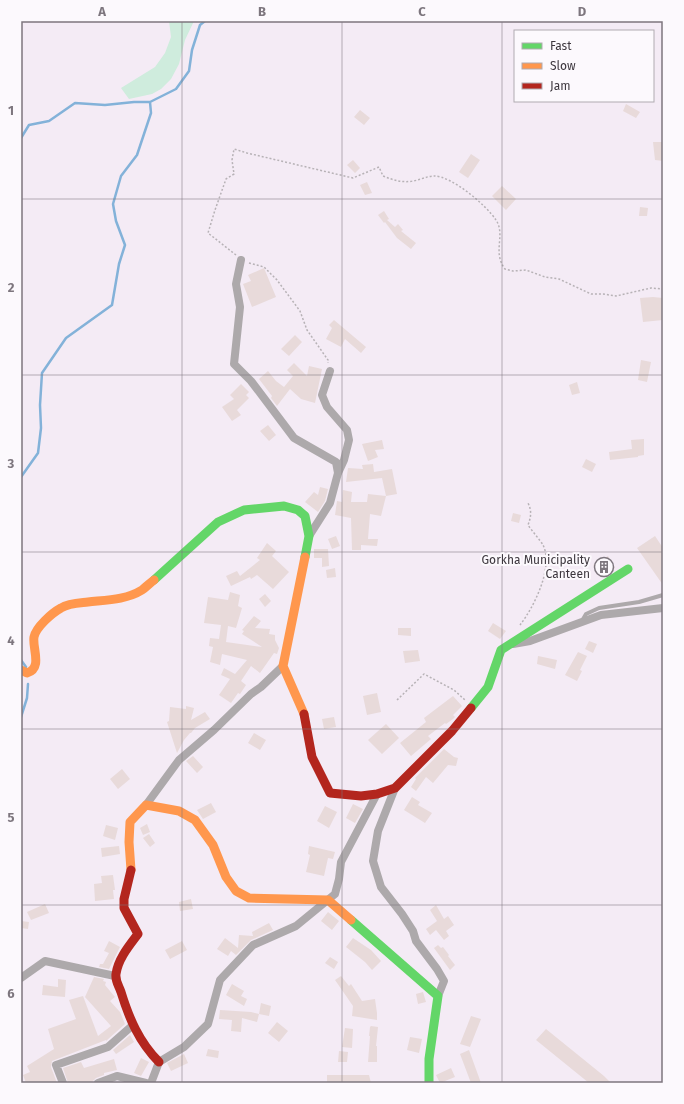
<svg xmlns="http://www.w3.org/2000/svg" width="684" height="1104" viewBox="0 0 684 1104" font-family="'Fira Sans',sans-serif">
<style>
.green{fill:#cfecdd}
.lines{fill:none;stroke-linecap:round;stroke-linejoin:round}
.stream{stroke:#83b2d9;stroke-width:2.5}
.building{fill:#e8dada}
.path{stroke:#b7b2b6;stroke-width:1.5;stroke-dasharray:2 2;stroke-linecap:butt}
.lane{stroke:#ada9ab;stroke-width:4}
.street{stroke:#ada9ab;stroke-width:8}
.fast{stroke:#63d668;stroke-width:9}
.slow{stroke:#ff974d;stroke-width:9}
.jam{stroke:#b3261e;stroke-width:9}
.grid{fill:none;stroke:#7d767e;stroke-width:1;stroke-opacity:0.55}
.labels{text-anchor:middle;stroke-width:4;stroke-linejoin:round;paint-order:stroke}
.poi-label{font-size:12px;fill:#3d373e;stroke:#fcf9fd;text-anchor:end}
.neatline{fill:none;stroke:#7d767e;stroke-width:1.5}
.grid-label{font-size:13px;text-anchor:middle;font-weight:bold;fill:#7d767e}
</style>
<rect width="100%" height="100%" fill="#f4ebf5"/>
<path class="green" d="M169 21H194L185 40 179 64 171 79 161 89 152 94 129 99 121 88 155 67 165 53 171 37Z"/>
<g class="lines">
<path class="stream" d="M21 138 29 125 49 121 75 103 105 105 134 102H150L176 89 189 71 192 50 200 25 205 21
M21 477 38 453 41 428 40 405 42 373 66 338 112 305 119 264 125 245 116 221 113 204 121 176 137 155 151 113 150 102
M21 660 26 667
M21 717 27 698 28 684"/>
</g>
<path class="building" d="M626 104 640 112 636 118 623 111Z
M360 110 370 118 364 125 354 117Z
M653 142H663V161L655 160Z
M471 154 480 160 468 178 459 172Z
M353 160 360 168 355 173 347 165Z
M367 182 372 193 365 195 360 185Z
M502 186 516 199 506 210 492 196Z
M640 207 648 208 647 216H639Z
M384 211 389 219 387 220 395 227 398 224 403 230 401 231 416 243 411 249 397 238 385 222 384 223 378 215Z
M264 268 276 297 252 307 243 284 251 281 248 275Z
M653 297 663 298V320L643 322 640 298Z
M334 320 366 347 361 353 345 339 341 347 326 339 332 328 329 325Z
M295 335 302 342 289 356 281 349Z
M641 360 651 362 647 382 638 380Z
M294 363 307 376 309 366 322 369 315 403 301 399 290 389 277 406 271 398 272 396 259 379 268 371 276 381 284 387 293 376 287 370Z
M577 382 580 393 572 395 569 385Z
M241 384 249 392 246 395 249 398 237 410 241 415 232 421 222 407 234 399 230 395Z
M268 425 276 435 269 441 260 431Z
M644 439V455L638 456V457L610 460 609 452 632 449 631 440Z
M382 440 384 449 375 450 378 457 368 461 362 444Z
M586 459 596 464 592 472 582 467Z
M373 464 374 472 392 469 397 494 386 496 382 478 346 482 348 468 363 469 362 465Z
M320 487 328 489 325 501 318 512 305 502 314 492 318 495Z
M343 490 352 492 351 502H367L368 494 386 496 381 516 370 514 368 539H378L377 546 361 545V550H352L351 518 335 515 337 501 342 502Z
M513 513 521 515 519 523 511 521Z
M336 536 340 546 332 549 328 539Z
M655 536 663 548V585L637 548Z
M267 543 276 551 272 556 289 572 273 589 257 575 251 579 250 577 231 586 226 576 237 571 240 576 260 560 257 558Z
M314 549H328L329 566 322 567V558H314Z
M608 556 615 568 601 577 593 565Z
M335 568 336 577 327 578 326 570Z
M230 592 240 595 238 606 242 608 236 628 228 626 226 642 262 647 242 634 244 631 242 630 254 616 261 621 255 628 270 629 269 634 275 635V640L279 648 277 654 274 653 260 673 251 666 241 681 246 685 240 694 238 693 231 703 219 695 230 679 221 675 224 668 235 674 247 660 222 654 220 665 210 662 213 647 209 646 210 638 219 639 221 625 204 623 208 597 228 600Z
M265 594 271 601 265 607 259 599Z
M493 623 506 631 500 639 488 631Z
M398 628H411V636L398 635Z
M589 641 597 644 593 653 585 649Z
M418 650 420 661 405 663 403 651Z
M578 652 587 656 580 670 582 671 577 681 565 675Z
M538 656 557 660 555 669 537 664Z
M377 693 381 712 367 715 363 696Z
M453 696 462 706 453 715 455 717 453 719 446 724 445 723 428 736 431 739 411 756 400 743 426 722 424 718Z
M186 706 194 708 191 720 205 712 210 719 195 728 191 733H190L184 740 177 753 167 722 169 721 170 707 186 709Z
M334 717 336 727 324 729 322 719Z
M386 724 399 738 382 754 368 740Z
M254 733 266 740 260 750 248 743Z
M444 749 454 757 458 758 456 766 448 765 433 783 426 777 416 791 411 787 416 779 415 778Z
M193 756 203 767 197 773 186 761Z
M122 769 130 779 118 789 110 779Z
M412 797 420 802 418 805 432 813 425 823 404 810Z
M211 803 216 812 203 819 197 810Z
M353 804 363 809 355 823 346 818Z
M325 806 337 812 329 828 317 821Z
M147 824 150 832 143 835 140 828Z
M106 825 118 828 115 840 103 836Z
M149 834 155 843 150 847 143 838Z
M119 846 120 854 102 857 101 848Z
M309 846 335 852 333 859 328 858 324 876 306 872 310 855 308 854Z
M113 875 115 890H113L114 899 95 901 94 884 102 883 101 876Z
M191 899 193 909 180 911 179 902Z
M45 904 49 913 31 920 27 912Z
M436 905 444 919 448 916 454 925 446 931 449 936 444 940 436 930 430 935 426 929 437 921 430 910Z
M328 912 339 921 332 930 321 921Z
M21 921 29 922 28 929 21 928Z
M269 923 273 930 251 940 236 955 231 951 228 956 217 949 225 938 238 948 239 935 253 936 252 932Z
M353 938 371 950 381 961 372 970 365 962 346 947Z
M109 941 120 947 109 969 99 967 100 964H103L109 953 104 951Z
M182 941 187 950 170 959 165 950Z
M438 945 441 948 443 947 449 955 448 956 455 965 450 970 434 948Z
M330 957 338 962 334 969 325 963Z
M341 976 349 986 351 984 362 1001 375 999 377 1013V1020L352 1016 353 1006 335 980Z
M94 977 104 979 103 981 106 982 105 985 115 997 110 1001 120 1012 125 1024 106 1041V1040L52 1061 51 1067 57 1083H26L23 1075 30 1072 27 1066 54 1049 48 1029 76 1019 69 1000 83 996 98 1036 111 1026 85 997Z
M58 979 66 980 65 997 42 995 43 985 58 987Z
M232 984 244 991 241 996 247 999 244 1006 226 995Z
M423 992 426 1002 418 1004 416 994Z
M261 1003 271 1006 269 1016 259 1014Z
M220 1010 251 1012 259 1014 257 1022 242 1018 241 1032 231 1031 232 1020 219 1019Z
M471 1016 481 1019 470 1047 460 1044Z
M277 1022 288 1031 279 1042 268 1033Z
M371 1026 378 1027 376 1046H377V1062H368L370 1036H369L370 1027Z
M345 1028 353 1029 352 1048 342 1047Z
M546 1029 604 1076 611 1083H589L536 1040Z
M130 1035 134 1042 116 1054 113 1050Z
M410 1037 422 1039 419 1053 407 1050Z
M208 1049 219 1051 218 1058 206 1056Z
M469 1050 481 1083H471L460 1054Z
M339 1051 348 1052 347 1062H338Z
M184 1054 188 1063 171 1071 167 1063Z
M141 1058 149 1062 141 1076 134 1073Z
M114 1059 117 1070 104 1073V1075L96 1078 91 1083H68L63 1068 81 1062 84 1068Z
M451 1068 455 1077 440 1083 436 1075Z
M327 1075H369L371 1083H327Z"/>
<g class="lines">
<path class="path" d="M236 255 208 233 215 210 226 179 234 174 232 160 234 149 247 153 353 178 379 167 383 176C393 180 402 183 413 181 420 180 427 176 434 176 452 176 486 205 496 220 506 235 492 252 505 269L513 271 526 270 545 277 559 279 591 294H603L616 296 651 288 663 289
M249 263 264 267 277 280 300 311 307 330 328 360V363
M520 625C534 607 554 567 543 545 540 540 532 531 528 525 531 517 532 511 528 503
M397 700 424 674 454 690 465 700"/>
<path class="lane" d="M582 621 586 614 599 608 639 602 663 595"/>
<path class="street" d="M241 260 236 284 240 307 234 364 251 381 294 438 336 462 338 473
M309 536 330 503 338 473 344 460 349 440 347 430 327 407 322 395 330 371
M513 644 530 641 601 615 663 608
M395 788 378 831 373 861 381 887 402 914 413 931 416 941 437 969 444 981 438 996
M146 805 179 760 214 730 251 694 261 687 283 666
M21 978 45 961 115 976
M63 1083 56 1065 108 1047 133 1025
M98 1083 117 1076 146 1083
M151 1083 159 1062 184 1047 208 1024 220 980 253 945 296 926 335 894 339 879 341 862 377 794"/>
<path class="fast" d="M154 580 218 522 244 510 284 506 298 510 305 516 309 536 305 557
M471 708 488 687 501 650 628 569
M351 920 438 996 429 1059V1083"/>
<path class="slow" d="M21 670 27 673C43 668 32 648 34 637 36 627 52 613 61 608 69 603 79 603 88 602 106 600 126 600 142 590 146 587 150 583 154 580
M304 714 283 666 305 557
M131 870 129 842 130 822 146 805 179 811 195 820 213 845 226 877 236 891 249 898 328 900 351 920"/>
<path class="jam" d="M304 714 312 757 330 793 361 796 377 794 395 788 452 731 471 708
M131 870 124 899V908L138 934C129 946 118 959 116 974 115 981 119 986 121 992 129 1018 139 1042 159 1062"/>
</g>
<path class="grid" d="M182 21V1083M342 21V1083M502 21V1083M21 199H663M21 375H663M21 552H663M21 729H663M21 905H663"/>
<defs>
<symbol id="building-ring" viewBox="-11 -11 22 22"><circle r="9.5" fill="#fcf9fd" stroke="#7d767e" stroke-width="1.5"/><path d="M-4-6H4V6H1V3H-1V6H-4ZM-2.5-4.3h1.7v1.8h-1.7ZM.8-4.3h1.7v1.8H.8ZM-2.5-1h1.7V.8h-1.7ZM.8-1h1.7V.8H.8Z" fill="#7d767e"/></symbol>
</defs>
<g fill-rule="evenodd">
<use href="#building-ring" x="593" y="556" width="22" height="22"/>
</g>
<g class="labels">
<g class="poi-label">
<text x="590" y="564">Gorkha Municipality<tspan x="590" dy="14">Canteen</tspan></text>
</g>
</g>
<rect width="684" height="1104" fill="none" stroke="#fcf9fd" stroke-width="44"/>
<rect x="514" y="30" width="140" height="72" fill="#fcf9fd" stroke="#b0abb1"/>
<rect x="522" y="43" width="20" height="6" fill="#63d668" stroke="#b0abb1"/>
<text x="550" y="50" font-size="12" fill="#3d373e">Fast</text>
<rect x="522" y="63" width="20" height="6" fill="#ff974d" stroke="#b0abb1"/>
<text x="550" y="70" font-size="12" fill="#3d373e">Slow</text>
<rect x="522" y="83" width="20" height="6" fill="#b3261e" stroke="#b0abb1"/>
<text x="550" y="90" font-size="12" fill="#3d373e">Jam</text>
<rect x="22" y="22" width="640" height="1060" class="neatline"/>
<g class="grid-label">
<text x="102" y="16">A</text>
<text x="262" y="16">B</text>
<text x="422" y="16">C</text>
<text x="582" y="16">D</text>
<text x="11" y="115">1</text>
<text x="11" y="292">2</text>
<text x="11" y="468">3</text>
<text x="11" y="645">4</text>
<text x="11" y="822">5</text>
<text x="11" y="998">6</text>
</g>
</svg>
